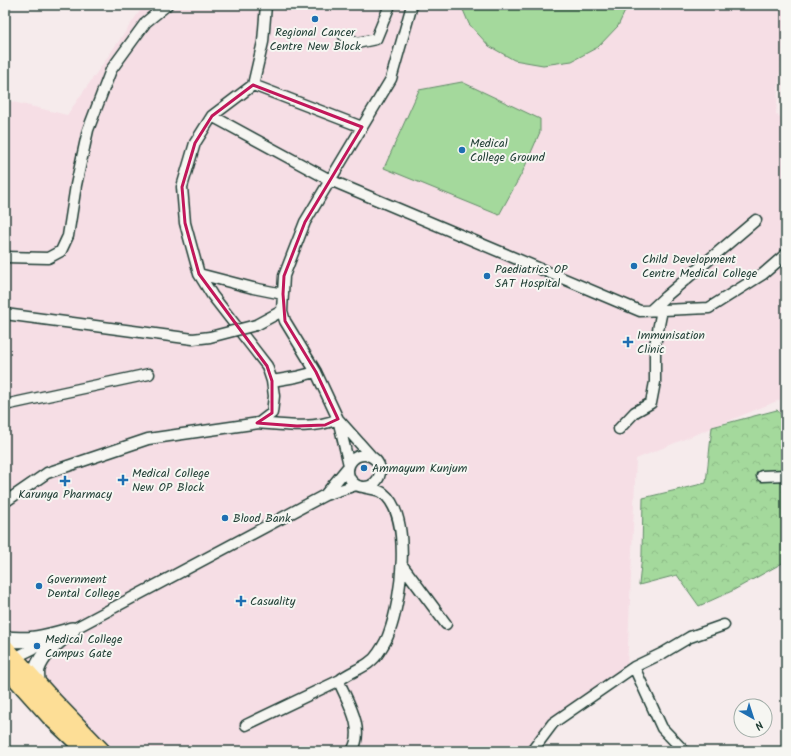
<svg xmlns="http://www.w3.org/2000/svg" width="791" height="756" viewBox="0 0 791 756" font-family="Kalam,sans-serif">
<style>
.built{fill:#f6dee5}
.forest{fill:url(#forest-crowns);stroke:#628b68}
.park{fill:#a4d99c;stroke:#628b68}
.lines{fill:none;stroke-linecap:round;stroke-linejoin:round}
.street-casing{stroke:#1f3d34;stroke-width:13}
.secondary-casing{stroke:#1f3d34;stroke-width:18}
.primary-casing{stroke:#1f3d34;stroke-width:19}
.street{stroke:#f6f6f2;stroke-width:10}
.secondary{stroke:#f6f6f2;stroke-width:15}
.primary{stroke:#fdde96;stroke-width:16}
.street-bridge-casing{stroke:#1f3d34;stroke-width:13;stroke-linecap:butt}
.street-bridge{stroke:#f6f6f2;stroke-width:10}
.marked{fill:none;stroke:#c2185b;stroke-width:3;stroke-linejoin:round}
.poi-dot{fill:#1f6fb2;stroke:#f6f6f2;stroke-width:1.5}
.labels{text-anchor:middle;stroke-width:4;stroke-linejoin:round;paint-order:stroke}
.poi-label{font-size:12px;fill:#1f3d34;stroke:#f6f6f2;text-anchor:start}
</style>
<defs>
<pattern id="forest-crowns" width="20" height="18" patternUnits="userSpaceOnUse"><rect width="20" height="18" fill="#a4d99c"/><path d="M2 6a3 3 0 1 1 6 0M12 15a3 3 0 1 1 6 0" fill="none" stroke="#8dbb87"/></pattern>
</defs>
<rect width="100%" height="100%" fill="#f6ebec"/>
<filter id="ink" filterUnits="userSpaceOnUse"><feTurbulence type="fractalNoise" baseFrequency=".025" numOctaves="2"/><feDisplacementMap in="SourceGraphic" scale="8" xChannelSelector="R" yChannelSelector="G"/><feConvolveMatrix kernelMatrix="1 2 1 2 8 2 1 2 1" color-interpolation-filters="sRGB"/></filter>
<g filter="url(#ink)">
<path class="built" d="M144 5H786L776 114 786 121V393L782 399 636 459 627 669 524 751H115L67 707 5 631V100L67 115Z"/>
<path class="forest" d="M777 410 786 420V470L775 473 786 490V561L732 591 699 606 677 575 639 585 642 555 643 498 706 483 712 427Z"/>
<path class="park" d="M461 5H628L618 26 598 47 572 61 543 65 514 60 489 46 469 24Z
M462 82 540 119V132L523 171 499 215 384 168 419 90Z"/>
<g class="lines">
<defs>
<path id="street" d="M5 6V5
M344 36 357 43 376 39 390 5
M253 85 362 127
M212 116 330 180 640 311 709 308 763 274 786 254
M5 257 48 258 61 251 68 236 76 185 88 130 111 70 146 22 167 5
M199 274 253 288 283 294
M651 310 665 297 756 220
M256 325 282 311
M272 381 296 377 316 372
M5 405 149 374
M338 419 371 456
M257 423C284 425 312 430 338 419
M619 429 635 412 651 403 655 382V345L662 310
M348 471a16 16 0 1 1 32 0a16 16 0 1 1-32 0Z
M349 465 338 419 316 372 285 321 282 311 284 276 305 222 391 79 412 5
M762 476 786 475
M325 495 348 467
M5 502 47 473 148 439 259 423 272 413 274 396 272 381 267 366 212 295 199 274 185 223 182 187 195 143 212 116 253 85 263 42 266 5
M402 565 446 624
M68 632 325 495 356 485
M10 660 51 640
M634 667 663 653 690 637 724 625
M246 725 340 680
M352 751C365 730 349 704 340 684V680C352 670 370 667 379 652 383 646 387 640 389 633 401 602 413 516 383 493 378 489 369 489 363 487
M532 751 553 723 634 667 662 728 684 751"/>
<path id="secondary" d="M5 639C32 642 47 637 72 630
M37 682C37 678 36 673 37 669 42 654 55 643 67 634"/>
<path id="primary" d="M5 647 52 699 102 751
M5 667 49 716 86 751"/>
</defs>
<use href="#street" class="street-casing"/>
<use href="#secondary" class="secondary-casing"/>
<use href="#primary" class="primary-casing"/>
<use href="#street" class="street"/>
<use href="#secondary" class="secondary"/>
<use href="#primary" class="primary"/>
<defs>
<path id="street-bridge" d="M5 314 193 339 210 337 256 325"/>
</defs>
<use href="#street-bridge" class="street-bridge-casing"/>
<use href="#street-bridge" class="street-bridge"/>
</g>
</g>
<path class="marked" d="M253 85 362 127 305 222 284 276 283 294 285 321 316 372 338 419 325 425 297 426 257 423 272 413V381L267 366 199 274 185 223 182 187 195 143 212 116Z"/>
<g class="poi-dot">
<circle cx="315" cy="19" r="4"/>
<circle cx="462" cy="150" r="4"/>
<circle cx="634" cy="266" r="4"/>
<circle cx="487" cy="276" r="4"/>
<path d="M626 336h4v4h4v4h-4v4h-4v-4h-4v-4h4z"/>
<circle cx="364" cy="468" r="4"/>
<path d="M121 474h4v4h4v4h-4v4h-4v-4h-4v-4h4z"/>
<path d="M63 475h4v4h4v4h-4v4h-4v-4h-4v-4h4z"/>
<circle cx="225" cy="518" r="4"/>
<circle cx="39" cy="586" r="4"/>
<path d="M239 595h4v4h4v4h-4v4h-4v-4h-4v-4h4z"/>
<circle cx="37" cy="646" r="4"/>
</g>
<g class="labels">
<g class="poi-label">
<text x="315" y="36" text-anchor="middle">Regional Cancer<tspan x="315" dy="14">Centre New Block</tspan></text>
<text x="470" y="147">Medical<tspan x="470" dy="14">College Ground</tspan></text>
<text x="642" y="263">Child Development<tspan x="642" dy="14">Centre Medical College</tspan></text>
<text x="495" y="273">Paediatrics OP<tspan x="495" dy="14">SAT Hospital</tspan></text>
<text x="637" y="339">Immunisation<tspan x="637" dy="14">Clinic</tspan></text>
<text x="372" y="472">Ammayum Kunjum</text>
<text x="132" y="477">Medical College<tspan x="132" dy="14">New OP Block</tspan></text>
<text x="65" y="498" text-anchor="middle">Karunya Pharmacy</text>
<text x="233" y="522">Blood Bank</text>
<text x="47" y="583">Government<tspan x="47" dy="14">Dental College</tspan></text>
<text x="250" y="605">Casuality</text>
<text x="45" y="643">Medical College<tspan x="45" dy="14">Campus Gate</tspan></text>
</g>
</g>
<rect width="791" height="756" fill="none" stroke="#f6f6f2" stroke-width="20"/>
<rect x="10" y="10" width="771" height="736" fill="none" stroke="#1f3d34" stroke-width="1.5" filter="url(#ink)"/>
<g transform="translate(753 718) rotate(141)"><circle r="19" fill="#f6f6f2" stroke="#a0aca6"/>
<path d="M0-3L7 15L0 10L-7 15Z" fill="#1f6fb2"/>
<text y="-6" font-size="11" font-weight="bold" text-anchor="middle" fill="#1f3d34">N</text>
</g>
</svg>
